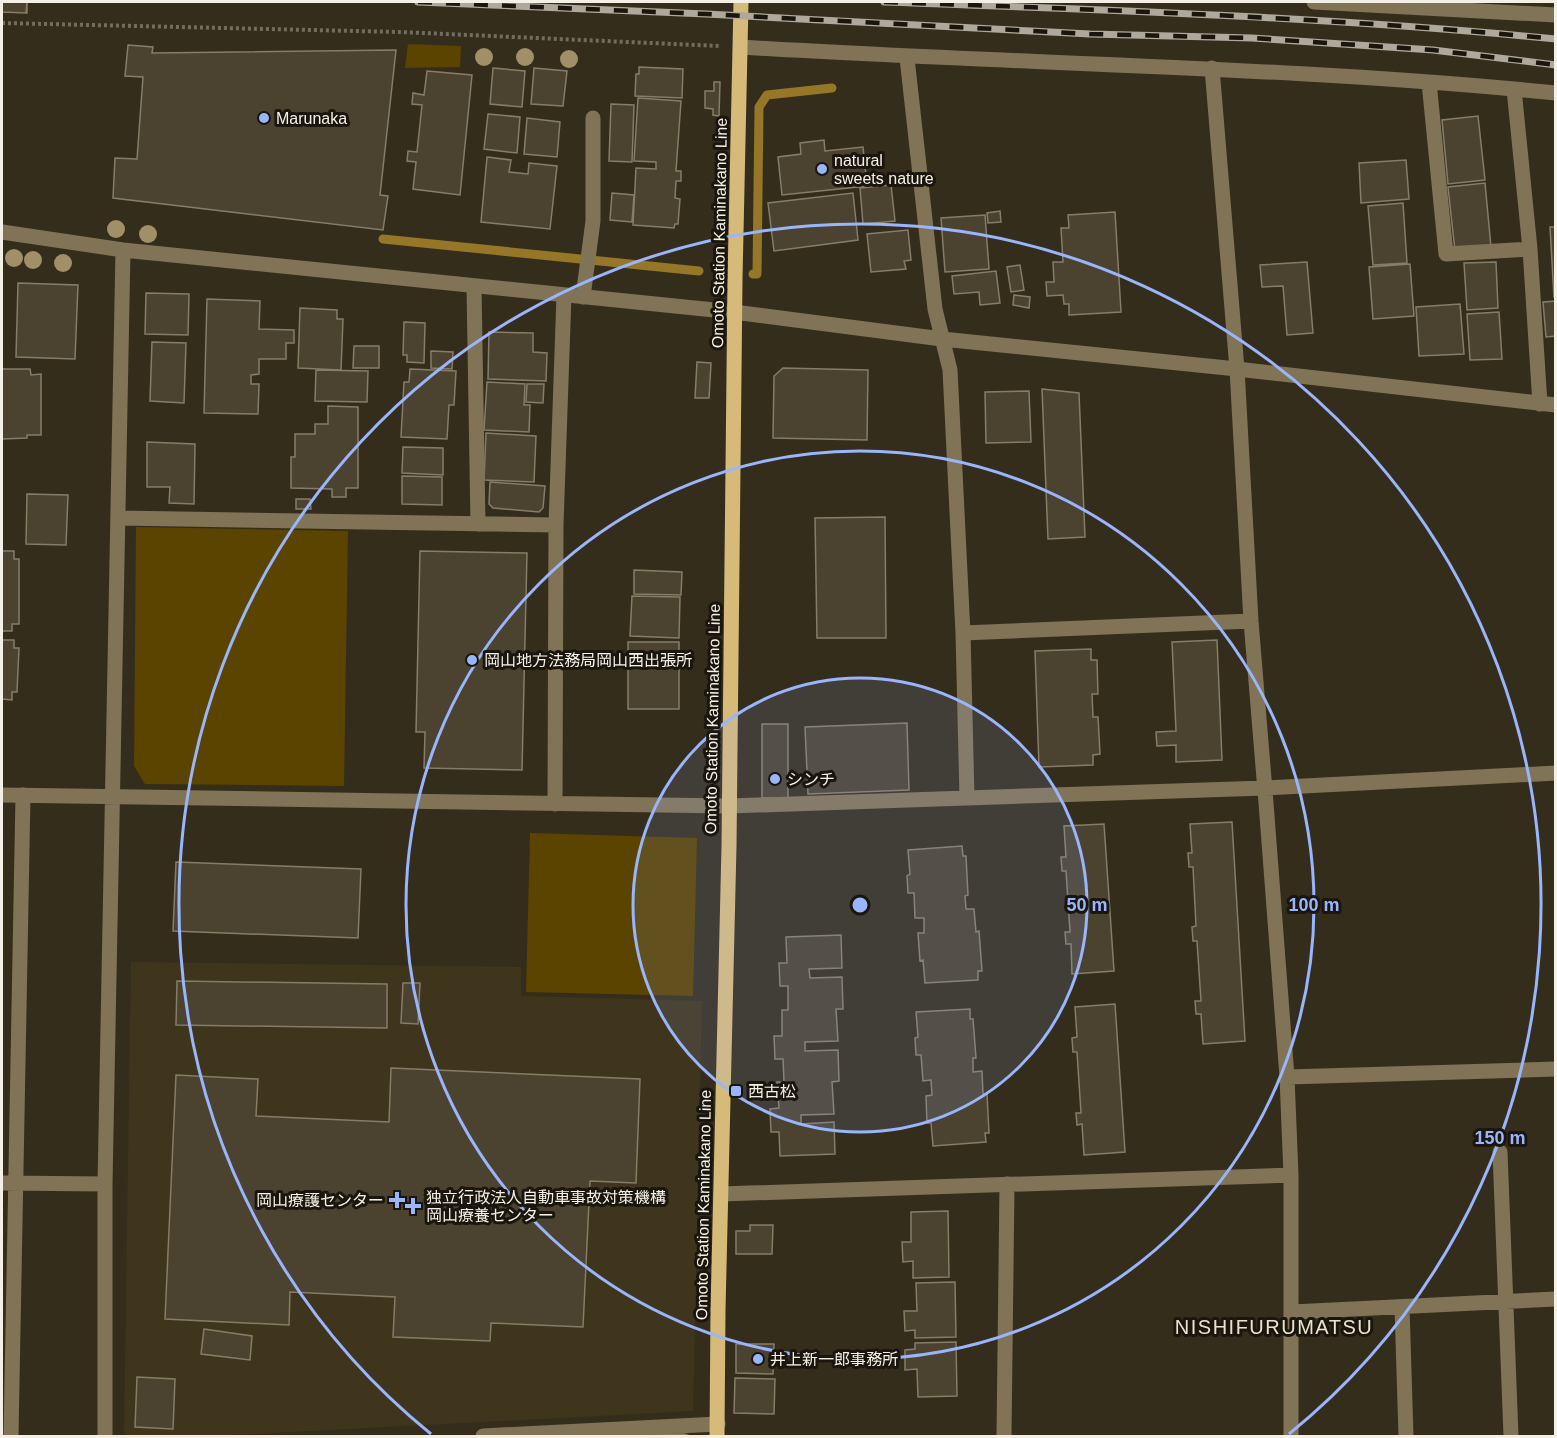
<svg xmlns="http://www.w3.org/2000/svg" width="1557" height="1438" viewBox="0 0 1557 1438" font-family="Arial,'Noto Sans JP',sans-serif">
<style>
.built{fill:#3f351c}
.green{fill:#5a4400}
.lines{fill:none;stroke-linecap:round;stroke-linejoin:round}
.stream{stroke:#957727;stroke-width:9}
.building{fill:#4b4330;stroke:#857d68;stroke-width:1.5}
.path{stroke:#746d5e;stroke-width:4;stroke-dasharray:3 3;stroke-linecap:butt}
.minor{stroke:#817456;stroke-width:15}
.major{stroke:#d5ba7a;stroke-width:15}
.rail-casing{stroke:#afa99c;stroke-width:7}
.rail{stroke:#1a160e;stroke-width:4.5;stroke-dasharray:14;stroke-linecap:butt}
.tree{fill:#a08f67}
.ring{fill:none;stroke:#99b5fd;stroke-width:3}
.poi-dot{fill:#99b5fd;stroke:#1a160e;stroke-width:2}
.labels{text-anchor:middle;stroke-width:6;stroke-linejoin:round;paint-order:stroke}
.poi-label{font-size:16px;fill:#f5f0e5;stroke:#1a160e;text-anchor:start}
.street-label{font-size:16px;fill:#f5f0e5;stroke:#1a160e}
.quarter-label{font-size:20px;letter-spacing:1.5px;fill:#ece2cc;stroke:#1a160e}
.centre{fill:#99b5fd;stroke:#1a160e;stroke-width:3}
.ring-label{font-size:18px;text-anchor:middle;font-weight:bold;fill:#99b5fd;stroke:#1a160e;stroke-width:6;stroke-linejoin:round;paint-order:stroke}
</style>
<rect width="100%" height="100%" fill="#352d1c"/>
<path class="built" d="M131 962 521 967V996L702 1001 693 1411 214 1436H128L124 1433Z"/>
<path class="green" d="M408 44 461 46 460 67 405 68Z
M136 527 348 531 344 786 145 784 134 766Z
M530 833 697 838 693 996 526 992Z"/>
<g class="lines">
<path class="stream" d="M383 239 699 271
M753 274H757L759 107 767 95 832 88"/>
</g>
<path class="building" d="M2 2H27L26 13 2 12Z
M2 2H27V13L2 12Z
M128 45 153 47 152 53 396 50 380 195 388 196 383 230 113 198 115 158 137 159 143 77 125 76Z
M639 67 683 69 682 98 635 96 636 74H639Z
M493 68 525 71 522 107 490 104Z
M534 68 567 71 563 106 531 104Z
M427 71 472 75 460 195 413 189 416 162 407 161 408 151 417 152 422 105 412 104 413 93 424 95Z
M714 82H720L719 116 713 115V109L705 108V91H714Z
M638 98 681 101 676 171H681V181H676L675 198 680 199 678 224H675L674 228 633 225 636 168 656 169V162L634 161Z
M611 104 634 105 632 162 609 161Z
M488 114 520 117 517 153 484 149Z
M1478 116 1485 180 1448 184 1442 120Z
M527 118 560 122 557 157 524 154Z
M824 140 825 151 863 147 867 186 782 195 778 157 801 154 800 143Z
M487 157 511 160 509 172 528 174 529 163 557 166 550 229 481 222Z
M1406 160 1409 199 1361 203 1359 163Z
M1485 183 1491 247 1455 251 1448 187Z
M891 185 895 221 863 224 860 188Z
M612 193 634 195 632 222 610 220Z
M853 193 858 240 774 251 768 203Z
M1403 203 1407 263 1373 265 1368 206Z
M1000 211 1001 222 988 223 987 213Z
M1115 212 1121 312 1069 315V304H1064L1063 295 1047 296 1046 282H1054L1053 262H1063L1061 228H1069L1068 215Z
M985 215 989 269 945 272 941 218Z
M1550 227H1556V297H1554Z
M908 230 911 260 904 261 906 269 871 272 867 234Z
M1307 262 1313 333 1287 335 1283 286 1262 287 1260 265Z
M1496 262 1498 308 1467 310 1464 263Z
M1410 264 1414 316 1373 319 1369 267Z
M1020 265 1024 290 1011 292 1007 267Z
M996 271 1000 303 980 305 979 292 954 294 952 276Z
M18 283 78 285 75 359 16 357Z
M146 293 189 294 188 335 145 334Z
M1014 295 1030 297 1029 308 1013 305Z
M207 299 260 301 259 329 294 330V343H286V359H259V374L251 375V384H259L258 414 204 413Z
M1556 301V336L1546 337 1543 302Z
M1460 304 1464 354 1419 356 1416 307Z
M300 308 337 310V319H343L341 370 298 368Z
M1499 312 1502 359 1470 360 1467 314Z
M404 322 425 323 424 363 407 362V355H403Z
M489 332 533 333V352L547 353 546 381 488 379Z
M152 342 186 343 184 403 150 401Z
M354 346H379V368H353Z
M431 351 453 352 452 369 431 368Z
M697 362 711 363 709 398H695Z
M783 368 868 370 867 440 773 438 774 376Z
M2 369H30L31 375 41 374V435H27V438L2 439Z
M410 369 456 371 454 405H449L447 439 401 437 404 382H409Z
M316 370 368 371 367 402 315 401Z
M487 382 525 384 524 405H530L529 432 484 430Z
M527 384H544L543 403 526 402Z
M1042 389 1079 393 1085 537 1048 539Z
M1029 391 1031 442 986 443 985 392Z
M328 406 358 407V488H346V497H332V489L291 488V457H295V434H315V424H328Z
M486 433 536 436 534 482 484 480Z
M147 442 195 444 194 504 169 503 170 487H147Z
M403 447 443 448V475L402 473Z
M402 476 442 477V505L402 504Z
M490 482 545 486 543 508 539 512 493 508 489 504Z
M27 494 68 495 66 545 26 544Z
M296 499H310L311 509H296Z
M885 517 886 638H817L815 518Z
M2 551H14V559H19V624H12V631H2Z
M420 551 527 553 522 770 424 768 425 732H416Z
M634 570 682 572 681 595 634 594Z
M632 596 680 597 679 638 630 636Z
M2 640H14V648H19L17 692H12V700L2 699Z
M1217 640 1222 760 1176 762V745L1157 746 1156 732 1176 731 1172 642Z
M628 642H679V709H628Z
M1091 649V660H1097L1098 694H1092L1093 717H1098L1100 754 1093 755V765L1039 767 1035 651Z
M907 723 909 790 808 794 805 727Z
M762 724H788V798H762Z
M1232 822 1245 1041 1203 1044 1201 1014H1196L1195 1001H1201L1197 941H1193L1192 927 1196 926 1193 867H1189L1188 853H1192L1190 824Z
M1104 824 1114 971 1072 974 1071 944H1066L1065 932H1070L1066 871H1062L1061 857H1066L1064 826Z
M962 846 963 856H966L968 895 965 896 966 909H974L976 932 979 931 982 971H978V980L925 983 923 960 920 961 918 933H924V918H915L914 893H908L907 876 910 874 908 850Z
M176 862 361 869 358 938 173 931Z
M841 935 842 968 809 969 810 978 842 977 843 1009H836L838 1041 805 1042V1051L838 1050 839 1081 832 1082 834 1114 801 1115V1124L834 1122 835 1154 780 1156 779 1132H771L770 1109 779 1108 777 1082H784L783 1059H775L774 1036H782V1010H788V986H780L779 963H787L786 937Z
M177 981 387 984V1028L176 1025Z
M403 983H420L418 1024 401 1023Z
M1115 1004 1125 1152 1084 1155 1082 1124 1077 1125 1076 1113H1081L1077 1052H1073L1072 1038 1077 1037 1075 1007Z
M970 1009V1019H973L976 1058H973V1072L982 1071 983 1094H987L989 1133H985L986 1142 933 1146 931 1123H927L926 1096 932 1095 931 1080 923 1081 921 1055H916L915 1038 918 1037 916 1012Z
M391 1068 640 1079 636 1183 590 1181 583 1327 491 1323 490 1341 393 1337 395 1297 290 1292 289 1325 165 1319 176 1075 258 1079 256 1116 389 1122Z
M948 1211 949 1277 913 1278V1261L903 1262 902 1242H911V1212Z
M750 1225H773L772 1254H736V1231H750Z
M955 1282 956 1337 915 1338V1330L905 1331 904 1311H917L916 1283Z
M204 1329 252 1336 250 1360 201 1354Z
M956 1342 957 1396 918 1397 917 1369 905 1370V1350L915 1349V1343Z
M736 1344H774L773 1374 736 1373Z
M137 1377 175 1379 173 1429 135 1427Z
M735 1378 775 1379 774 1414 734 1413Z
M684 1434 690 1436H634V1435Z"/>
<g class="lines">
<path class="path" d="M2 23 400 32 719 46"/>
<path class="minor" d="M1314 2 1556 15
M741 47C1012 64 1285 66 1556 93
M907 58 935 309 950 370 963 633 967 798
M1212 68 1237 369 1251 621 1266 803 1287 1077 1291 1175V1436
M1429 82 1446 254 1530 249
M1514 89 1530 249 1540 404
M2 232 123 250 734 312 942 339 1237 369 1556 405
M474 287 478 524
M583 297 593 221V118
M118 518 556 525
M963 633 1251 621
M2 795 729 806 1265 788 1556 773
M555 804 556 525 564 295
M1287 1077 1556 1069
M1500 1152 1511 1436
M2 1183 105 1184
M721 1194 1291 1175
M1402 1307 1406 1436
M1292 1312 1556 1299
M11 1436 23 795
M105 1436V1184L123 250
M483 1436 718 1424
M1004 1436 1007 1184"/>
<path class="major" d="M717 1436 718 1310 729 846 735 279 741 2"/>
<defs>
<path id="rail" d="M418 2 706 14 1090 34 1252 38 1433 50 1556 65
M884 2C1108 10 1332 17 1556 39"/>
</defs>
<use href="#rail" class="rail-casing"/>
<use href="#rail" class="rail"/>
</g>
<g class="tree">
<circle cx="484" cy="57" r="9"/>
<circle cx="525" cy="57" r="9"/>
<circle cx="569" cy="59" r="9"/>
<circle cx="116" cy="229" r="9"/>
<circle cx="148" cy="234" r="9"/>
<circle cx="14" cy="258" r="9"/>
<circle cx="33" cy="260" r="9"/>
<circle cx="63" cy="263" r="9"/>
</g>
<circle cx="860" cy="905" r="227" fill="#99b5fd" fill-opacity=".12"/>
<g class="ring">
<circle cx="860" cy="905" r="227"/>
<circle cx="860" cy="905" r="454"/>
<path d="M431 1434A681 681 0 1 1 1289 1434"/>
</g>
<g class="poi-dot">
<circle cx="264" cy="118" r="6"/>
<circle cx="822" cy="169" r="6"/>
<circle cx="472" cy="660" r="6"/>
<circle cx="775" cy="779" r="6"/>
<rect x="730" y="1085" width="12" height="12" rx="3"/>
<path d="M394 1191h6v6h6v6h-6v6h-6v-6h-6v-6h6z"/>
<path d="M410 1197h6v6h6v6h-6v6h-6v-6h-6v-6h6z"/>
<circle cx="758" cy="1359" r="6"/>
</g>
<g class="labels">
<g class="poi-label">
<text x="276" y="124">Marunaka</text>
<text x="834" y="166">natural<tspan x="834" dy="18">sweets nature</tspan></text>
<text x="484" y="666">岡山地方法務局岡山西出張所</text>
<text x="787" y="785">シンチ</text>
<text x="748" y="1097">西古松</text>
<text x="426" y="1203">独立行政法人自動車事故対策機構<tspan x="426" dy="18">岡山療養センター</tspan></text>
<text x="384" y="1206" text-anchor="end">岡山療護センター</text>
<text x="770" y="1365">井上新一郎事務所</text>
</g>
<g class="street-label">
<text transform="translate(719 233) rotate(-89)" y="6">Omoto Station Kaminakano Line</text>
<text transform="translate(712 719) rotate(-89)" y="6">Omoto Station Kaminakano Line</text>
<text transform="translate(703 1205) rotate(-89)" y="6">Omoto Station Kaminakano Line</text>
</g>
<g class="quarter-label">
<text x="1274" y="1334">NISHIFURUMATSU</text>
</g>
</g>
<circle cx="860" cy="905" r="9" class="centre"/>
<g class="ring-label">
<text x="1087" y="911">50 m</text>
<text x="1314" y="911">100 m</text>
<text x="1500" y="1144">150 m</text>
</g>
<rect width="1557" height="1438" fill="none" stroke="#f5f0e5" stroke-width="6"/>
</svg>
